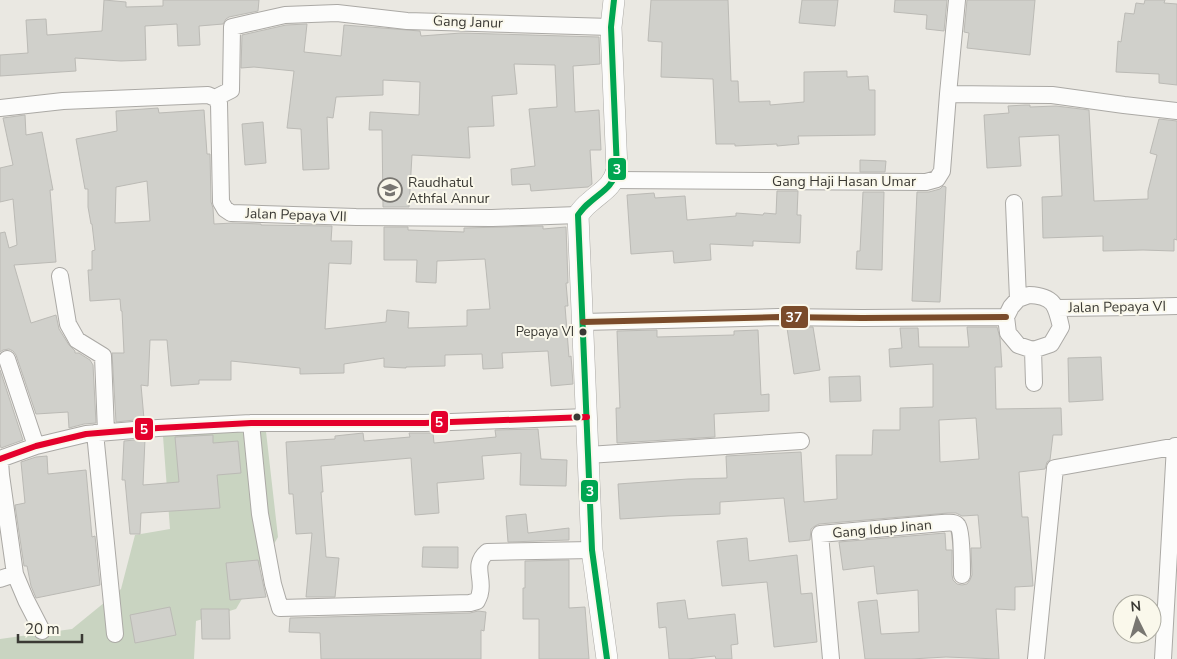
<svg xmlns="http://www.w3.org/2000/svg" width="1177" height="659" font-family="'Nunito Sans',sans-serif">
	<rect width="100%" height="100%" fill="#eae8e2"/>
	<!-- forest -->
	<path fill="#c9d4c1" d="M264,414L278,537L236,609L196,621L194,659H0V639L72,629L121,589L135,535L170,529L162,423Z"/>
	<!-- building -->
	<path fill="#d0d0cb" stroke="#bbbab5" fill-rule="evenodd" d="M104,0L126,2V7L163,6V0H259L258,11L229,17L226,19L223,24L199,26L200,45L178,46L177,24L145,26L146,60L121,61L75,58L76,71L0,76V55L28,53L26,20L46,19L47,35L102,31Z
		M651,0H728L731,81H738L739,102L770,101V105L804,102V72L847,71V77L868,76L869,90H875V135L798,136L799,144L777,146V144L735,146V144H716L713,79L661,77L662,42L648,41Z
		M802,0H838L835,26L799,23Z
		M895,0H947L944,31L926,29L927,15L894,12Z
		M967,0H1035L1030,55L967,48L969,33L964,32Z
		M1145,0H1165L1164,3L1177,4V85L1159,83V74L1116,72L1118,41L1121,42L1125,13L1134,14L1136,3L1144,4Z
		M307,24L304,52L341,56L344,25L420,31L421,36L461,33L599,37L600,64L573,66L575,112L599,110L601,150H590L592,184L588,187L531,191L530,184L512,185L511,169L535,166L529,109L557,107L555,65L514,64L517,94L492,96L494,126L468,127L470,158L412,155L409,207H383L382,130H369L370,112L419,115L420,82L383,80V95L336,97L333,118L327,117L329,169L303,170L301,129L287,128L294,71L254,67L241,68L242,35L286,25Z
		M1025,105H1030V107L1056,106L1089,110L1094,201L1148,199V191L1157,155L1150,153L1159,119L1177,121V240L1174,239V251L1143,250L1103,251V236L1043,238L1042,197L1062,196L1059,135L1019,137L1021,166L987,168L984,115L1009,113L1008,106Z
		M158,108L159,113L204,110L207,154H210L211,202L213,208L214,224L233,223L261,224V225L332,226L331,241H352L351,264L329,263L325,329L386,322L387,310L409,312L408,328L467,326V310L490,309L485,259L437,261L436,283L416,282L417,260H384V227H408V230L464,232V228L543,226V229L566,227L568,283H566L568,306H565L569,357L571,356L573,384L551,386L548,351L502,353L503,368L483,369L482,354L445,355V366L406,367V368L384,367V358L344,364V373L300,374V368L231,361V380H199V384L171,386L167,340H150L148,386L141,385L144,419L116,422L112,353H124L122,311H121L120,299L90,301L88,270H92V251L95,250L92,224H91L88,207V189H85L76,139L117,131L116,111ZM147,181L150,221L115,223L116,187Z
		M25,115L26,135L42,132L53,190H50L56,262L14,265L31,323L56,315L59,329L69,345L75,351V353H79L90,360L93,365L96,423L84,424L69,428L68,412L36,414L16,355L13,351L9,349L3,350L0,352V233L5,232L9,248L17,245L13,199L0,202V168L13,165L3,118Z
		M263,122L266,163L245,165L242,124Z
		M860,160L886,161L885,172H860Z
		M943,186L946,187L940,302L912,301L917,192H929L940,189Z
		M777,191H798L797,215H801L800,243L753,241V246L710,244L711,260L674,263L673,251L631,254L627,195L654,193L655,198L685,196L687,220L736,216V213L763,215L764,213L776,214Z
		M863,192H884L882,270L856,269L857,251H860Z
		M790,327H813L820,370L794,374L787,328Z
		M967,327H997L1000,338L1002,367H995L996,409L1061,408L1062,435H1053L1050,460L1047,462L1045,469L1019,472L1022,517H1028L1033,586L1015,587V610L996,609L999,659L946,657L911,659H865L858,602L877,600L881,634L919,632L918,590L877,594L874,566L843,570L839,542L945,533L946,550H952V575L953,580L957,584L962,585L967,584L970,580L972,575L971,548H981L978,515L962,516L956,513H948L819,524L815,526L811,529L810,540L789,542L784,498L720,502V514L668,516L620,519L618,484L688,479L727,478L726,456L801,452L804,502L837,499L836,455H872L873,430H900V408L933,407V364L890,367L889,349L902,348L900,328H918L919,347H969ZM976,418L979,459L940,462L939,420Z
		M657,330V337L734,335V331L758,330L761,395L769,394V411L714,414L715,437L617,443L616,408H620L617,331Z
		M1101,357L1103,400L1069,402L1068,358Z
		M0,370L23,440L1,448L0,444Z
		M860,376L861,401L830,402L829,377Z
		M538,429L541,459L567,460L566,486L520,485L521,453L482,456L484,479L437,483L439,513L415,515L411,458L321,466L323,492H321L326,557L339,558L335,597H306L312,533L296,534L293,494H289L286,442L335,439V436L363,433L364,441L410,437L409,433H433L434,443L496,437L495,430Z
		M213,435V443L238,441L241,473L217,475L220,508L141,513L140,534H130L125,480H122L124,441L145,439L143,485L179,482L175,437Z
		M47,456L48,474L86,470L92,537L95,536L100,585L36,598L31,586L27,566H24L15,505L25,503L21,462L36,457Z
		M526,514L528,533L569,528V540L508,542L506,516Z
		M747,538L749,561L797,555L801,594L812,593L817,642L774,647L767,582L722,586L717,541Z
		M423,547H458V568L422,567Z
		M258,560L266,597L230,600L226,563Z
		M569,560V608L585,607L589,659H539V619H523V588H525V561Z
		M685,600L688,619L735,614L738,644L731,645L732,659H716L715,656L687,659H669L666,627L659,628L657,603Z
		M170,607L176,635L135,643L130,615Z
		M201,609H229L230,639H202Z
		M478,611L486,612L484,631L481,630V659H321L320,633L289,632L290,618L470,613Z"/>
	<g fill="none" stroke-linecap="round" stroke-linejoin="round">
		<!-- minor casing -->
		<g stroke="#aba9a5" stroke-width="18">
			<path id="minor" d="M948,94L957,0
				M215,98L231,90L232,27L285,15L337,13L407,21L611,27
				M0,108L63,101L208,95L215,98L219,103L221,202L225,209L231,213L356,217L492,218L578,215
				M614,180L926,182L937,179L942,171L948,94L1052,95L1124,105L1177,111
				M1014,203L1018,299
				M60,276L68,324L77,340L103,356L106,432
				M1029,295C1054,296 1056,305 1061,327L1051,344L1033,350L1018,345L1008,333L1006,317L1011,307L1018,299Z
				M1057,308L1137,307L1177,306
				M583,322L779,317L862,318L1006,317
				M1033,350L1034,383
				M7,359L36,446
				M251,423L260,514L273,584L280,608L470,603L477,601C478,598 480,596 480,593C484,578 472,565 487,552L592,550
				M95,433L115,634
				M588,455L801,441
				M0,459L36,446L86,434L158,428L251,423H425L587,417
				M0,461L1,475L15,574L0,579
				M15,574L26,600L42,631
				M831,659L820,534L942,523C947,523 955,521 958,526C962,531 962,567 962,575
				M1036,659L1055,468L1177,446
				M1163,659L1175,446"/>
		</g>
		<!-- tertiary casing -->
		<g stroke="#aba9a5" stroke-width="22">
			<path id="tertiary" d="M607,659L592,550L578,215C581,211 585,206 589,203C602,191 612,188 617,170L611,27L614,0"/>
		</g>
		<!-- minor -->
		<use href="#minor" stroke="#fcfcfb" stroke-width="16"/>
		<!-- tertiary -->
		<use href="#tertiary" stroke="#fcfcfb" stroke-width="21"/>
		<!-- bus-1 casing -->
		<g stroke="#faf8eb" stroke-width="10">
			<path id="bus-1" d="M607,659L592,550L578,215C581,211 585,206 589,203C602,191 612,188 617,170L611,27L614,0"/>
		</g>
		<!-- bus-2 casing -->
		<g stroke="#faf8eb" stroke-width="10">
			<path id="bus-2" d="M583,322L779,317L862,318L1006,317"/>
		</g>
		<!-- bus-3 casing -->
		<g stroke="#faf8eb" stroke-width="10">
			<path id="bus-3" d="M0,459L36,446L86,434L158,428L251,423H425L587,417"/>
		</g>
		<!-- bus-1 -->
		<use href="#bus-1" stroke="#00a651" stroke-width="6"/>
		<!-- bus-2 -->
		<use href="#bus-2" stroke="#7a4b2a" stroke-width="6"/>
		<!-- bus-3 -->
		<use href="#bus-3" stroke="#e4002b" stroke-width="6"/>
	</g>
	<!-- icons -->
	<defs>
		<g id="school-ring" transform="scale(1.25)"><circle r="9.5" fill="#faf8eb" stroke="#787671" stroke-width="1.5"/><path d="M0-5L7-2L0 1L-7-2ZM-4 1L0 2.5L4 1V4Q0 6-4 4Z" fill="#787671"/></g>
	</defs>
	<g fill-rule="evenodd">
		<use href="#school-ring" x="390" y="190"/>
	</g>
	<!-- markers -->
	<g fill="#3a3934" stroke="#faf8eb" stroke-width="2">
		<circle cx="583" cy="332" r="4.5"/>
		<circle cx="577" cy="417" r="4.5"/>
	</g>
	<g text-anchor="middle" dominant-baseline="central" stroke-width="4" stroke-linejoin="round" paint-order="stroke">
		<!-- bus labels -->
		<g font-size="13" fill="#3a3934" stroke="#faf8eb" text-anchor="end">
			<text x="574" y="332">Pepaya VI</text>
		</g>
		<!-- street labels -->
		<g font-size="14" fill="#3a3934" stroke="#faf8eb">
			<text transform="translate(468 22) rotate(2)">Gang Janur</text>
			<text x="844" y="181">Gang Haji Hasan Umar</text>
			<text transform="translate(296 215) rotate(2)">Jalan Pepaya VII</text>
			<text transform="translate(1117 307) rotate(-1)">Jalan Pepaya VI</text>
			<text transform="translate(882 529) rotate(-5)">Gang Idup Jinan</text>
		</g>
		<!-- poi labels -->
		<g font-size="14" fill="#3a3934" stroke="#faf8eb" text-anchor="start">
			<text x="408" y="182">Raudhatul<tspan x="408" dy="16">Athfal Annur</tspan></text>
		</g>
	</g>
	<g stroke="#faf8eb" stroke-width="2">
		<rect x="607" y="157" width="20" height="24" rx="5" fill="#00a651"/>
		<rect x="780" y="305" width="29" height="24" rx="5" fill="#7a4b2a"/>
		<rect x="430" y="410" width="19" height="24" rx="5" fill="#e4002b"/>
		<rect x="134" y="417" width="20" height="24" rx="5" fill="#e4002b"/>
		<rect x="580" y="479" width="19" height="24" rx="5" fill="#00a651"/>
	</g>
	<g font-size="14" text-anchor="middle" font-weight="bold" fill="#fff">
		<text x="617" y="174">3</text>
		<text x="794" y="322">37</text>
		<text x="439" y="427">5</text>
		<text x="144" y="434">5</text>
		<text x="590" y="496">3</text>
	</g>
	<!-- north arrow -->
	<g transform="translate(1137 619) rotate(355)"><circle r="24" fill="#faf8eb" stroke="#adaca2"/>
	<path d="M0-4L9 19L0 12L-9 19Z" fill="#787671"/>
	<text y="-8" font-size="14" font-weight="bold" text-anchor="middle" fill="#3a3934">N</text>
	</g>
	<!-- scale -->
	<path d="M18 634v8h64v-8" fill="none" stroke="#3a3934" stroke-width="2.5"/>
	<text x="25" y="634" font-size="15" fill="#3a3934" stroke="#faf8eb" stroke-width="4" paint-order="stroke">20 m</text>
</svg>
